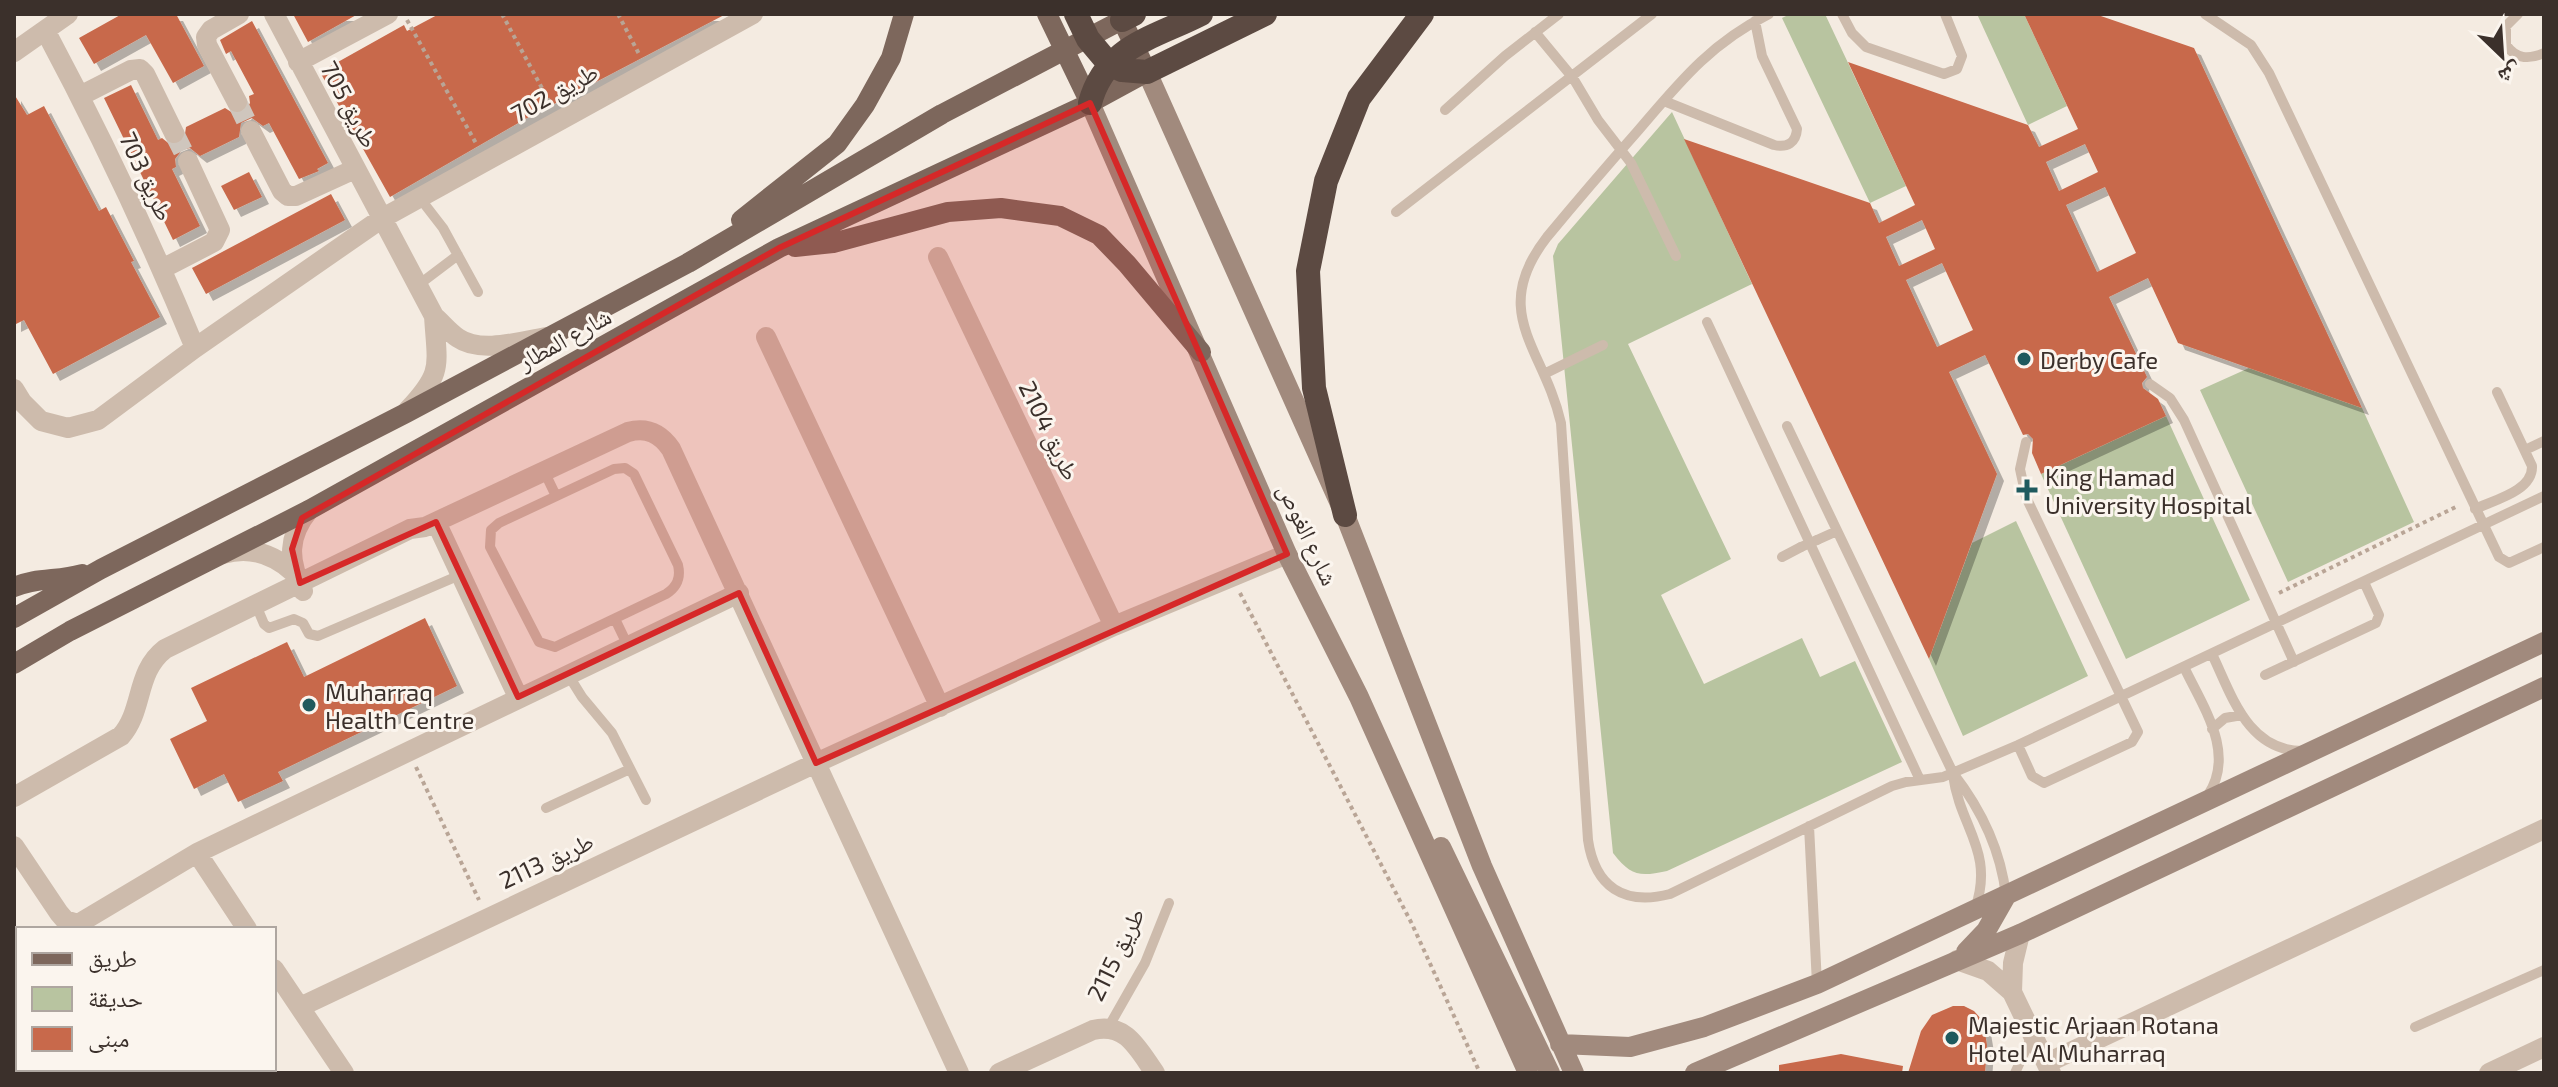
<svg xmlns="http://www.w3.org/2000/svg" width="2558" height="1087" font-family="'Exo 2','Noto Naskh Arabic',sans-serif">
	<defs>
		<filter id="shadow"><feDropShadow dx="7" dy="7" stdDeviation="0" flood-color="#0004"/></filter>
	</defs>
	<rect width="100%" height="100%" fill="#f4ebe1"/>
	<!-- green -->
	<path fill="#b8c4a0" d="M1790,14H1825L1906,186L1870,203L1782,18Z
		M1977,14H2024L2067,106L2028,125Z
		M1672,112L1752,284L1628,344L1731,559L1661,595L1704,684L1802,638L1820,677L1855,661L1902,762L1667,871C1639,877 1631,876 1613,853L1553,256L1558,244Z
		M2249,368L2362,408L2414,522L2288,582L2200,390Z
		M2166,416L2250,600L2126,659L2041,474Z
		M2016,521L2088,676L1963,736L1929,659L1972,543Z"/>
	<!-- building -->
	<path fill="#c8694b" fill-rule="evenodd" filter="url(#shadow)" d="M122,14H176L204,66L173,83L146,35L94,64L79,38Z
		M293,14H358L308,42Z
		M439,14H726L527,118L390,197L320,72L404,25L407,31Z
		M2024,14H2095L2194,48L2362,408L2178,343L2148,278L2109,297L2147,377L2142,383L2143,388L2158,399L2166,416L2041,474L2032,453L2033,439L2028,434L2023,435L1985,355L1949,372L1997,474L1929,659L1684,139L1870,203L1879,223L1915,205L1848,62L2028,125L2039,147L2078,129ZM2085,144L2098,172L2059,191L2046,162ZM2105,187L2136,253L2097,272L2066,205ZM1922,220L1935,249L1899,266L1886,237ZM1942,263L1973,330L1937,347L1906,280Z
		M252,21L328,163L317,169L319,171L299,179L269,123L263,126L252,118L241,123L239,137L200,156L190,148L182,150L175,159L176,167L172,169L200,226L173,240L104,98L131,85L158,140L162,138L172,146L184,141L186,127L225,108L236,115L244,113L250,103L249,96L254,94L231,51L226,54L220,40Z
		M14,94L27,115L44,106L99,211L106,207L134,261L131,262L160,317L53,374L24,320L14,325Z
		M249,172L262,197L234,210L221,186Z
		M331,194L345,220L206,294L192,268Z
		M425,618L457,686L278,772L283,781L238,802L224,774L194,789L170,739L207,721L191,688L287,642L304,677Z
		M1953,1006H1964L1974,1011L1983,1021L1987,1045L1985,1073H1908L1921,1031L1932,1015Z
		M1841,1054L1903,1066L1902,1073H1779V1065Z"/>
	<g fill="none" stroke-linecap="round" stroke-linejoin="round">
		<!-- street-tunnel -->
		<path stroke="#cfc6bd" stroke-width="20" stroke-dasharray="20 10" stroke-linecap="butt" d="M237,102L251,131
			M174,133L188,161"/>
		<!-- path -->
		<path stroke="#b9a596" stroke-width="4" stroke-dasharray="4 4" stroke-linecap="butt" d="M502,14L550,103
			M618,14L639,54
			M407,20L477,145
			M1240,593L1412,924L1480,1073
			M2279,593L2458,506
			M416,767L479,900"/>
		<!-- lane -->
		<path stroke="#cdbbac" stroke-width="10" d="M1769,14C1709,44 1678,84 1636,133C1606,167 1576,202 1547,237C1488,313 1544,348 1561,423L1588,840C1595,887 1624,906 1670,894L1892,786L1906,782L1943,777L2018,745L2544,496
			M1842,14L1852,33L1866,47L1944,74L1957,69L1962,56L1945,14
			M2205,14L2251,45L2269,73L2499,557L2509,563L2544,547
			M2518,14L2506,26V45C2516,59 2528,60 2544,53
			M1535,32L1573,78L1598,120L1631,163L1676,256
			M1664,101L1774,145C1787,148 1796,143 1797,129L1762,56L1755,21
			M1445,110L1505,56L1559,14
			M419,197L443,228L478,292
			M1396,212L1652,14
			M417,286L458,255
			M1707,322L1920,780
			M1544,374L1603,345
			M2150,384L2170,398L2184,420L2294,662
			M1787,426L1953,773C1981,809 2001,851 2006,896
			M2525,450L2544,441
			M625,468L634,474L678,565C681,578 677,587 666,594L555,647L539,642L490,547L491,530L499,523L614,469Z
			M544,471L556,496
			M2475,509C2494,500 2533,491 2532,466L2497,392
			M1817,540L1837,531
			M1782,557L1801,547
			M256,605L264,624L269,628L294,619L303,623L309,634L318,636L460,575
			M615,619L627,644
			M2212,654C2232,696 2248,752 2304,751
			M2184,667C2203,707 2236,753 2208,795
			M567,673L582,697L612,733L646,800
			M2265,675L2376,623L2379,615L2364,582
			M2212,729L2225,718L2242,715
			M2018,745L2032,776L2044,783L2132,742L2138,732L2026,497L2020,469L2026,442
			M1953,775C1960,828 1995,851 1975,909
			M546,808L630,769
			M1809,826L1817,984
			M2415,1027L2544,970
			M1108,1028L1145,963L1169,903
			M2015,1073L2032,1036"/>
		<!-- street -->
		<path stroke="#cdbbac" stroke-width="20" d="M274,14L434,316C442,323 449,332 458,338C481,354 521,341 546,337
			M45,30C100,133 150,239 195,348
			M14,52L68,14
			M298,62L388,14
			M80,96L131,70L140,69L145,74L174,133
			M237,102L207,45L206,37L211,30L239,14
			M251,131L282,191L288,196H296L355,169
			M938,257L1114,626
			M162,269L214,242L220,230L188,161
			M766,337L940,707
			M14,389L22,402L41,421L68,428L98,420L195,348L381,219L753,14
			M408,410C444,372 437,366 434,316
			M436,522L518,697
			M223,554C250,546 273,554 293,572
			M303,591C288,560 287,537 309,510
			M14,797L121,736C144,710 135,672 165,649L410,529L425,527L628,432C647,427 660,433 671,449L959,1073
			M14,846L59,913L65,920L78,924L197,853L739,593
			M197,853L247,929
			M1957,960L1988,971L2012,992L2051,1073
			M274,969L344,1073
			M2012,992L2013,963L2020,934
			M300,1007L816,763L1114,626L1287,554
			M2047,1063L2544,829
			M999,1073L1093,1030C1126,1022 1138,1049 1155,1073
			M2489,1073L2544,1047"/>
		<!-- secondary -->
		<path stroke="#a18a7d" stroke-width="20" d="M1147,72L1345,515L1482,866L1574,1073
			M1090,103L1287,554L1359,697L1528,1073
			M1441,847L1550,1073
			M1966,952L1986,931L2006,896
			M1560,1044L1630,1047L1704,1027L1817,984L2544,642
			M1695,1073L2020,934L2544,687"/>
		<!-- primary -->
		<path stroke="#7d675c" stroke-width="20" d="M1047,14L1090,103
			M741,220L837,144L865,105L891,58L904,14
			M795,247L833,243L948,212L1001,208L1060,216L1099,235L1127,264L1201,352
			M14,587C37,577 58,581 82,574
			M14,618L101,569L406,413L688,263L942,114L1122,20
			M14,664L70,631L309,510L779,248L1090,103L1147,72L1119,14"/>
		<!-- highway -->
		<path stroke="#5c4a42" stroke-width="24" d="M1076,14L1088,39L1109,64L1122,70L1147,72L1265,14
			M1122,20L1134,14
			M1090,103C1105,46 1154,38 1201,14
			M1345,515L1314,388L1308,271L1326,181L1359,98L1422,14"/>
		<!-- lane-bridge -->
		<path stroke="#cdbbac" stroke-width="10" d="M1801,547L1817,540"/>
	</g>
	<!-- marked area -->
	<path fill="#d62828" fill-opacity="0.2" stroke="#d62828" stroke-width="6" stroke-linejoin="round" d="M1090,103L1287,554L816,763L739,593L518,697L436,522L300,583L292,549L302,518L779,248Z"/>
	<!-- markers -->
	<g fill="#1f5a5e" stroke="#fbf5ee" stroke-width="3">
		<circle cx="2024" cy="359" r="8"/>
		<path d="M2023 478h8v8h8v8h-8v8h-8v-8h-8v-8h8z"/>
		<circle cx="309" cy="705" r="8"/>
		<circle cx="1952" cy="1038" r="8"/>
	</g>
	<g text-anchor="middle" dominant-baseline="central" stroke-width="6" stroke-linejoin="round" paint-order="stroke">
		<!-- street labels -->
		<g font-size="24" fill="#3b302b" stroke="#fbf5ee">
			<text transform="translate(554 92) rotate(-29)">طريق 702</text>
			<text transform="translate(350 104) rotate(62)">طريق 705</text>
			<text transform="translate(147 176) rotate(65)">طريق 703</text>
			<text transform="translate(564 338) rotate(-29)">شارع المطار</text>
			<text transform="translate(1050 430) rotate(64)">طريق 2104</text>
			<text transform="translate(1309 534) rotate(65)">شارع الغوص</text>
			<text transform="translate(546 860) rotate(-25)">طريق 2113</text>
			<text transform="translate(1115 954) rotate(-64)">طريق 2115</text>
		</g>
		<!-- poi labels -->
		<g font-size="24" fill="#3b302b" stroke="#fbf5ee" text-anchor="start">
			<text x="2040" y="359">Derby Cafe</text>
			<text x="2045" y="476">King Hamad<tspan x="2045" dy="28">University Hospital</tspan></text>
			<text x="325" y="691">Muharraq<tspan x="325" dy="28">Health Centre</tspan></text>
			<text x="1968" y="1024">Majestic Arjaan Rotana<tspan x="1968" dy="28">Hotel Al Muharraq</tspan></text>
		</g>
	</g>
	<!-- border -->
	<rect width="2558" height="1087" fill="none" stroke="#3b302b" stroke-width="32"/>
	<!-- legend -->
	<rect x="16" y="927" width="260" height="144" fill="#fbf5ee" stroke="#aea6a0" stroke-width="2"/>
	<rect x="32" y="953" width="40" height="12" fill="#7d675c" stroke="#aea6a0" stroke-width="2"/>
	<text x="88" y="967" font-size="24" fill="#3b302b">طريق</text>
	<rect x="32" y="987" width="40" height="24" fill="#b8c4a0" stroke="#aea6a0" stroke-width="2"/>
	<text x="88" y="1007" font-size="24" fill="#3b302b">حديقة</text>
	<rect x="32" y="1027" width="40" height="24" fill="#c8694b" stroke="#aea6a0" stroke-width="2"/>
	<text x="88" y="1047" font-size="24" fill="#3b302b">مبنى</text>
	<!-- north arrow -->
	<g transform="translate(2502 56) rotate(155)" stroke="#fbf5ee" stroke-width="6" paint-order="stroke">
	<path d="M0-6L14 30L0 20L-14 30Z" fill="#3b302b"/>
	<text y="-12" font-size="22" font-weight="bold" text-anchor="middle" fill="#3b302b">ش</text>
	</g>
</svg>
